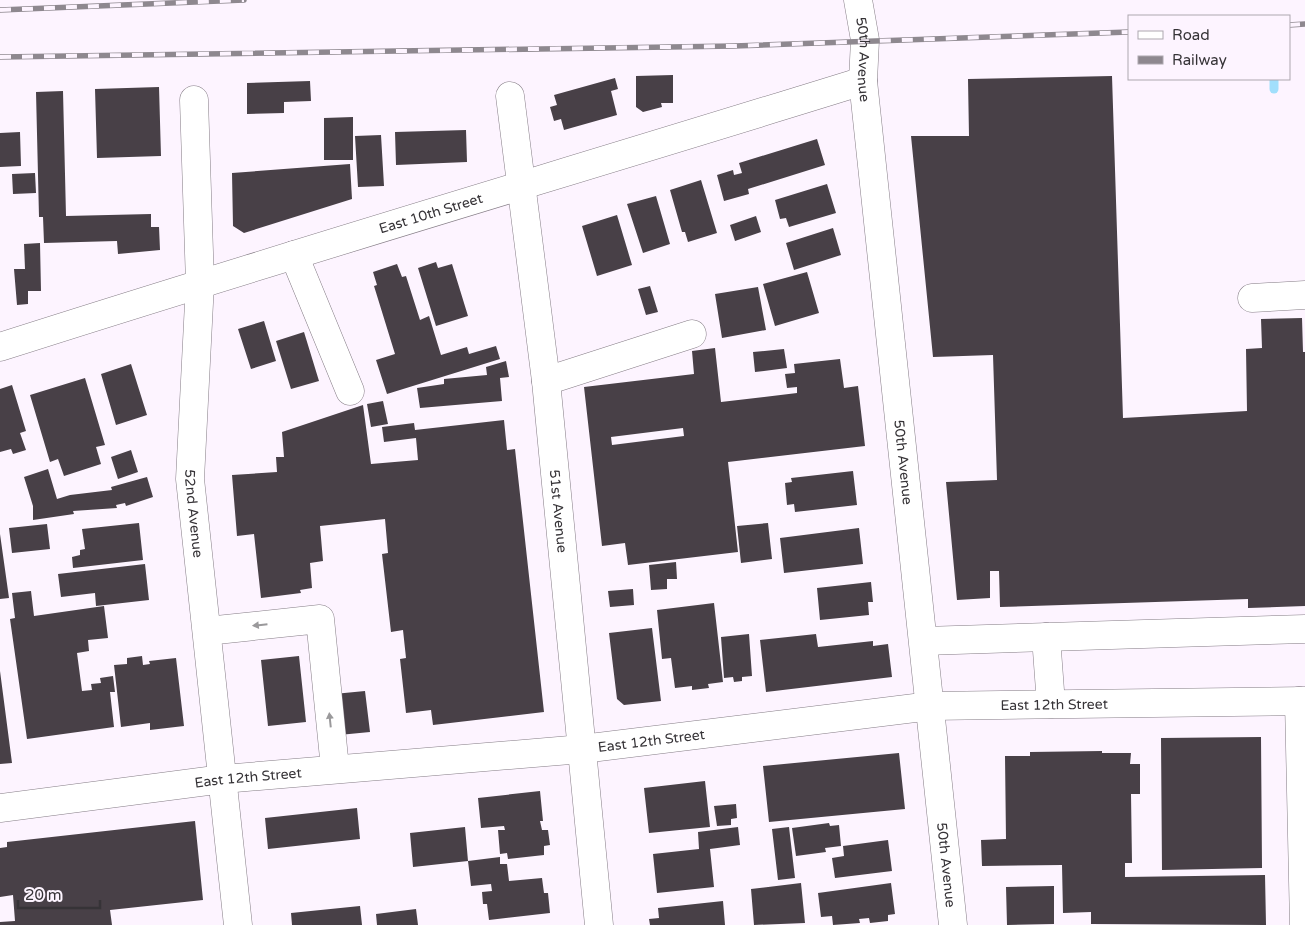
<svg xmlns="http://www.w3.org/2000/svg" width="1305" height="925" font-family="'Varela Round',sans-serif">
	<rect width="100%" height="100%" fill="#fdf4ff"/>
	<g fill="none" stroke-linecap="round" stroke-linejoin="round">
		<!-- stream -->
		<path stroke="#a1dffc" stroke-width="9" d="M1274,79V89"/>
	</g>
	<!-- building -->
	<path fill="#484047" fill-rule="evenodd" d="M673,75V103H661L662,107L643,112L636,107V76Z
		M1112,76L1123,418L1247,411L1246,349L1262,348L1261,319L1302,318L1303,352H1305V606L1248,608V599L1000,607L999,571H990V598L957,600L946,482L997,480L993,355L933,357L911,136H969L968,79Z
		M615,78L618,89L611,91L617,115L564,130L561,119L554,121L550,107L557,105L554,95Z
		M310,81L311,101L284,102V113L247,114V83Z
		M159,87L161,156L97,158L95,89Z
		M63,91L66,216L151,214V227H159L160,250L118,254L117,241L44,243L43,217H39L36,92Z
		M353,117V160H324V118Z
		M466,130L467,162L396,165L395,132Z
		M20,132L21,166L0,167V133Z
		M381,135L384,186L358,187L355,136Z
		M817,139L825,165L748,189L749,194L724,201L717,175L733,170L734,175L742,173L739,163Z
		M350,164L352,199L244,233L233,226L232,173Z
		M35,173L36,193L13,194L12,174Z
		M701,180L717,233L688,242L685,232H682L670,190Z
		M827,184L836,213L789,227L786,218L780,219L775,200Z
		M656,196L670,244L643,253L627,204Z
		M617,215L632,265L597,276L582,226Z
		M756,216L761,232L735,241L730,225Z
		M833,228L841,255L794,270L786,243Z
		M40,243L41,291H28V304L17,305L14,269H25L24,244Z
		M436,262L438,268L452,264L468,316L436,326L418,268Z
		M397,264L402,277L406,276L420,320L429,316L441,355L467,347L469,354L496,346L500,359L387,394L376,360L395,354L374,286L377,285L373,272Z
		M807,272L819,313L775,326L763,284Z
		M650,286L658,312L646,315L638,289Z
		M758,287L766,330L722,338L715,294Z
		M264,321L276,361L251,369L238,329Z
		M304,332L319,381L291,389L276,341Z
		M715,348L721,402L797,393V387L787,388L785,374L795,373L794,364L840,359L844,388L858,386L865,446L728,462L738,552L628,565L625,543L602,546L584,387L694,374L692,351ZM683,428L684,436L612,445L611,437Z
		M784,349L787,368L755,372L753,352Z
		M506,361L509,377L500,378L502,401L420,408L417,388L444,384V379L487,375L486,367Z
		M131,364L147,415L116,425L101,374Z
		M85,378L105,445L96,447L101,464L64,476L58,459L50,462L30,395Z
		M12,385L26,431L20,433L26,450L13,454L11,449L0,452V389Z
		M383,401L388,424L371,427L367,404Z
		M363,405L371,464L418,460L416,438L384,442L382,427L414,423L415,430L504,420L507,450L515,449L544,712L433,725L431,710L406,713L400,659L406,658L403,630L391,632L382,554L388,553L385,519L320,526L323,561L310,563L312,588L300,590L301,593L261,598L254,534L237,536L232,475L277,472L276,457H284L282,432Z
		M131,450L138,472L118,479L111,457Z
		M48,469L57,499L70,495L112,490L111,487L147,477L153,497L126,506L125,503L116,505L117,508L73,511L74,514L33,520V506L24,477Z
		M853,471L857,505L795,512L794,504L787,505L785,483L792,482L791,478Z
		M139,523L143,560L73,568L72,557L80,555V550L85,549L82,529Z
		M768,523L772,559L741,563L737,526Z
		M47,524L50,549L12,553L9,528Z
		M859,528L863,564L784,573L780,538Z
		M0,534L9,598L0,599Z
		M676,562L677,579H667V589L651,590L649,565Z
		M145,564L149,600L96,606L95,593L61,597L58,574Z
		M871,582L873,602H868L869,615L820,620L817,588Z
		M633,589L634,605L610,607L608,591Z
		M31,591L34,616L104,606L108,638L88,640L89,651L77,653L82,691L92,690L91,684L101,683L100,678L113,676L115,692H110L114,727L27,739L10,619L15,618L12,593Z
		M714,603L723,682L708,684L709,688L692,690V686L675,688L671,658L662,659L657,610Z
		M652,628L661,701L624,705L617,699L609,633Z
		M749,634L752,676L742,677V681L734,682L733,677L724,678L721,637Z
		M816,634L818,647L873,641V646L888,644L892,677L766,692L760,640Z
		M142,656L143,665L150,664L149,661L176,658L184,726L150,730V723L121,727L114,665L127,664V658Z
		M299,656L306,722L268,726L261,660Z
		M0,671L12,763L0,764Z
		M365,691L370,732L339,735L334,694Z
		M1261,737L1262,868L1162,870L1161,738Z
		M1102,751V753H1131L1130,764H1140V794H1131L1132,863H1125V877L1265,875L1266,925L1091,924V912L1063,913L1062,865L982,866L981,840L1006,839L1005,756H1030V752Z
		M899,753L905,809L769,822L763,766Z
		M705,781L710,827L649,833L644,788Z
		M540,791L543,821H540L542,830H548L550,845L544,846V855L508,859L507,853L500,854L498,830H505L504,826L481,828L478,798Z
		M736,804L737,818L731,819V825L717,826L714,806Z
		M357,808L360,839L268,849L265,818Z
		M195,821L203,900L110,910L112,925H0V922L15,921L13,895L0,897V848L7,847V842Z
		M829,823L830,826L839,825L841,846L825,848L826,852L796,856L792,828Z
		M465,827L468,861L413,867L410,833Z
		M738,827L740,845L710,849L714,887L657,893L653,854L699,849L698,832Z
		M789,827L795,878L778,880L772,829Z
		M888,840L892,871L835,878L832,858L844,856L843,846Z
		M500,857V864H507L509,881L542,878L544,893H548L550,913L489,920L487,904H483L482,892L492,891L491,884L471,886L468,861Z
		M801,883L805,923L754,925L751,889Z
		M891,883L895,914L888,915V921L870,923L869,918L859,919L860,923L833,925L832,916L821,917L818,893Z
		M1054,886V924L1007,925L1006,887Z
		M723,901L725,925H650L649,919L659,918L658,908Z
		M360,906L362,925H292L291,913Z
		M416,909L418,925H377L376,914Z"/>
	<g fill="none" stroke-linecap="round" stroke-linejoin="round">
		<!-- minor casing -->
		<g stroke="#857d86" stroke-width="29">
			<g id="minor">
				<path id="s1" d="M858,0L865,40L863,81L953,925"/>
				<path id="s2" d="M510,96L546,381L599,925"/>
				<path id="s3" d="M194,100L200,283L190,479L238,925"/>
				<path d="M294,255L350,391"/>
				<path d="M1252,298L1305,295"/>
				<path id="s4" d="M0,347C287,255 576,170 863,81"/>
				<path d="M546,381L692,334"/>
				<path d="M207,631L320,619L335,768"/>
				<path d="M1046,637L1051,704"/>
				<path d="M924,641L1305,629"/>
				<path d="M1299,701L1304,925"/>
				<path id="s5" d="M0,808L223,779L582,749L931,706L1305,701"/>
			</g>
		</g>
		<!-- minor -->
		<use href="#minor" stroke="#fff" stroke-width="28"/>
		<!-- rail casing -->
		<g stroke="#8e888f" stroke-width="5.5">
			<path id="rail" d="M0,10L244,0
				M1289,25L1305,24
				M0,57L734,46L1129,32"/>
		</g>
		<!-- rail -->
		<use href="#rail" stroke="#fdf4ff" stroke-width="4" stroke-dasharray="11" stroke-linecap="butt"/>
	</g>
	<!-- one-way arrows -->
	<defs><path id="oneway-solid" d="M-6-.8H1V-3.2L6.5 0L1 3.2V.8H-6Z" transform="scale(1.25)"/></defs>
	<g fill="#9a999b">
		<use href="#oneway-solid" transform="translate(260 625) rotate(174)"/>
		<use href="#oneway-solid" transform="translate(330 720) rotate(-96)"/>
	</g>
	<g text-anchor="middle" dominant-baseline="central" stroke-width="5" stroke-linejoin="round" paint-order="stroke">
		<!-- street labels -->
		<g font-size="14" fill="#363337" stroke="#fdf4ff">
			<text stroke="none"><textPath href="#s1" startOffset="60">50th Avenue</textPath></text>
			<text stroke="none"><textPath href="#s4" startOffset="451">East 10th Street</textPath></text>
			<text stroke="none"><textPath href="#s1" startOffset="465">50th Avenue</textPath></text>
			<text stroke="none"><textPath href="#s2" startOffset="418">51st Avenue</textPath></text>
			<text stroke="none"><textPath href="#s3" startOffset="414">52nd Avenue</textPath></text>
			<text stroke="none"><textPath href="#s5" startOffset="1060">East 12th Street</textPath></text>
			<text stroke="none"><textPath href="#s5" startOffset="655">East 12th Street</textPath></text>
			<text stroke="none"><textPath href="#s5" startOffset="250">East 12th Street</textPath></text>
			<text stroke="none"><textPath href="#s1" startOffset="870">50th Avenue</textPath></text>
		</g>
	</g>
	<!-- legend -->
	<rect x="1128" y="15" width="162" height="65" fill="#fdf4ff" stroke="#ada7af"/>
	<rect x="1138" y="31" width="25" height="8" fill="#ffffff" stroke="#ada7af"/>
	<text x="1172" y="40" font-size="15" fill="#363337">Road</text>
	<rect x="1138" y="56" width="25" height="8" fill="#8e888f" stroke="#ada7af"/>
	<text x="1172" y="65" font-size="15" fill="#363337">Railway</text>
	<!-- scale -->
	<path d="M18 900v8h82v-8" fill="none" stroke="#363337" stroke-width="2.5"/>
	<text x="25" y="900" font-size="15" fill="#363337" stroke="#fdf4ff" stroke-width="4" paint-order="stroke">20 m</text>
</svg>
